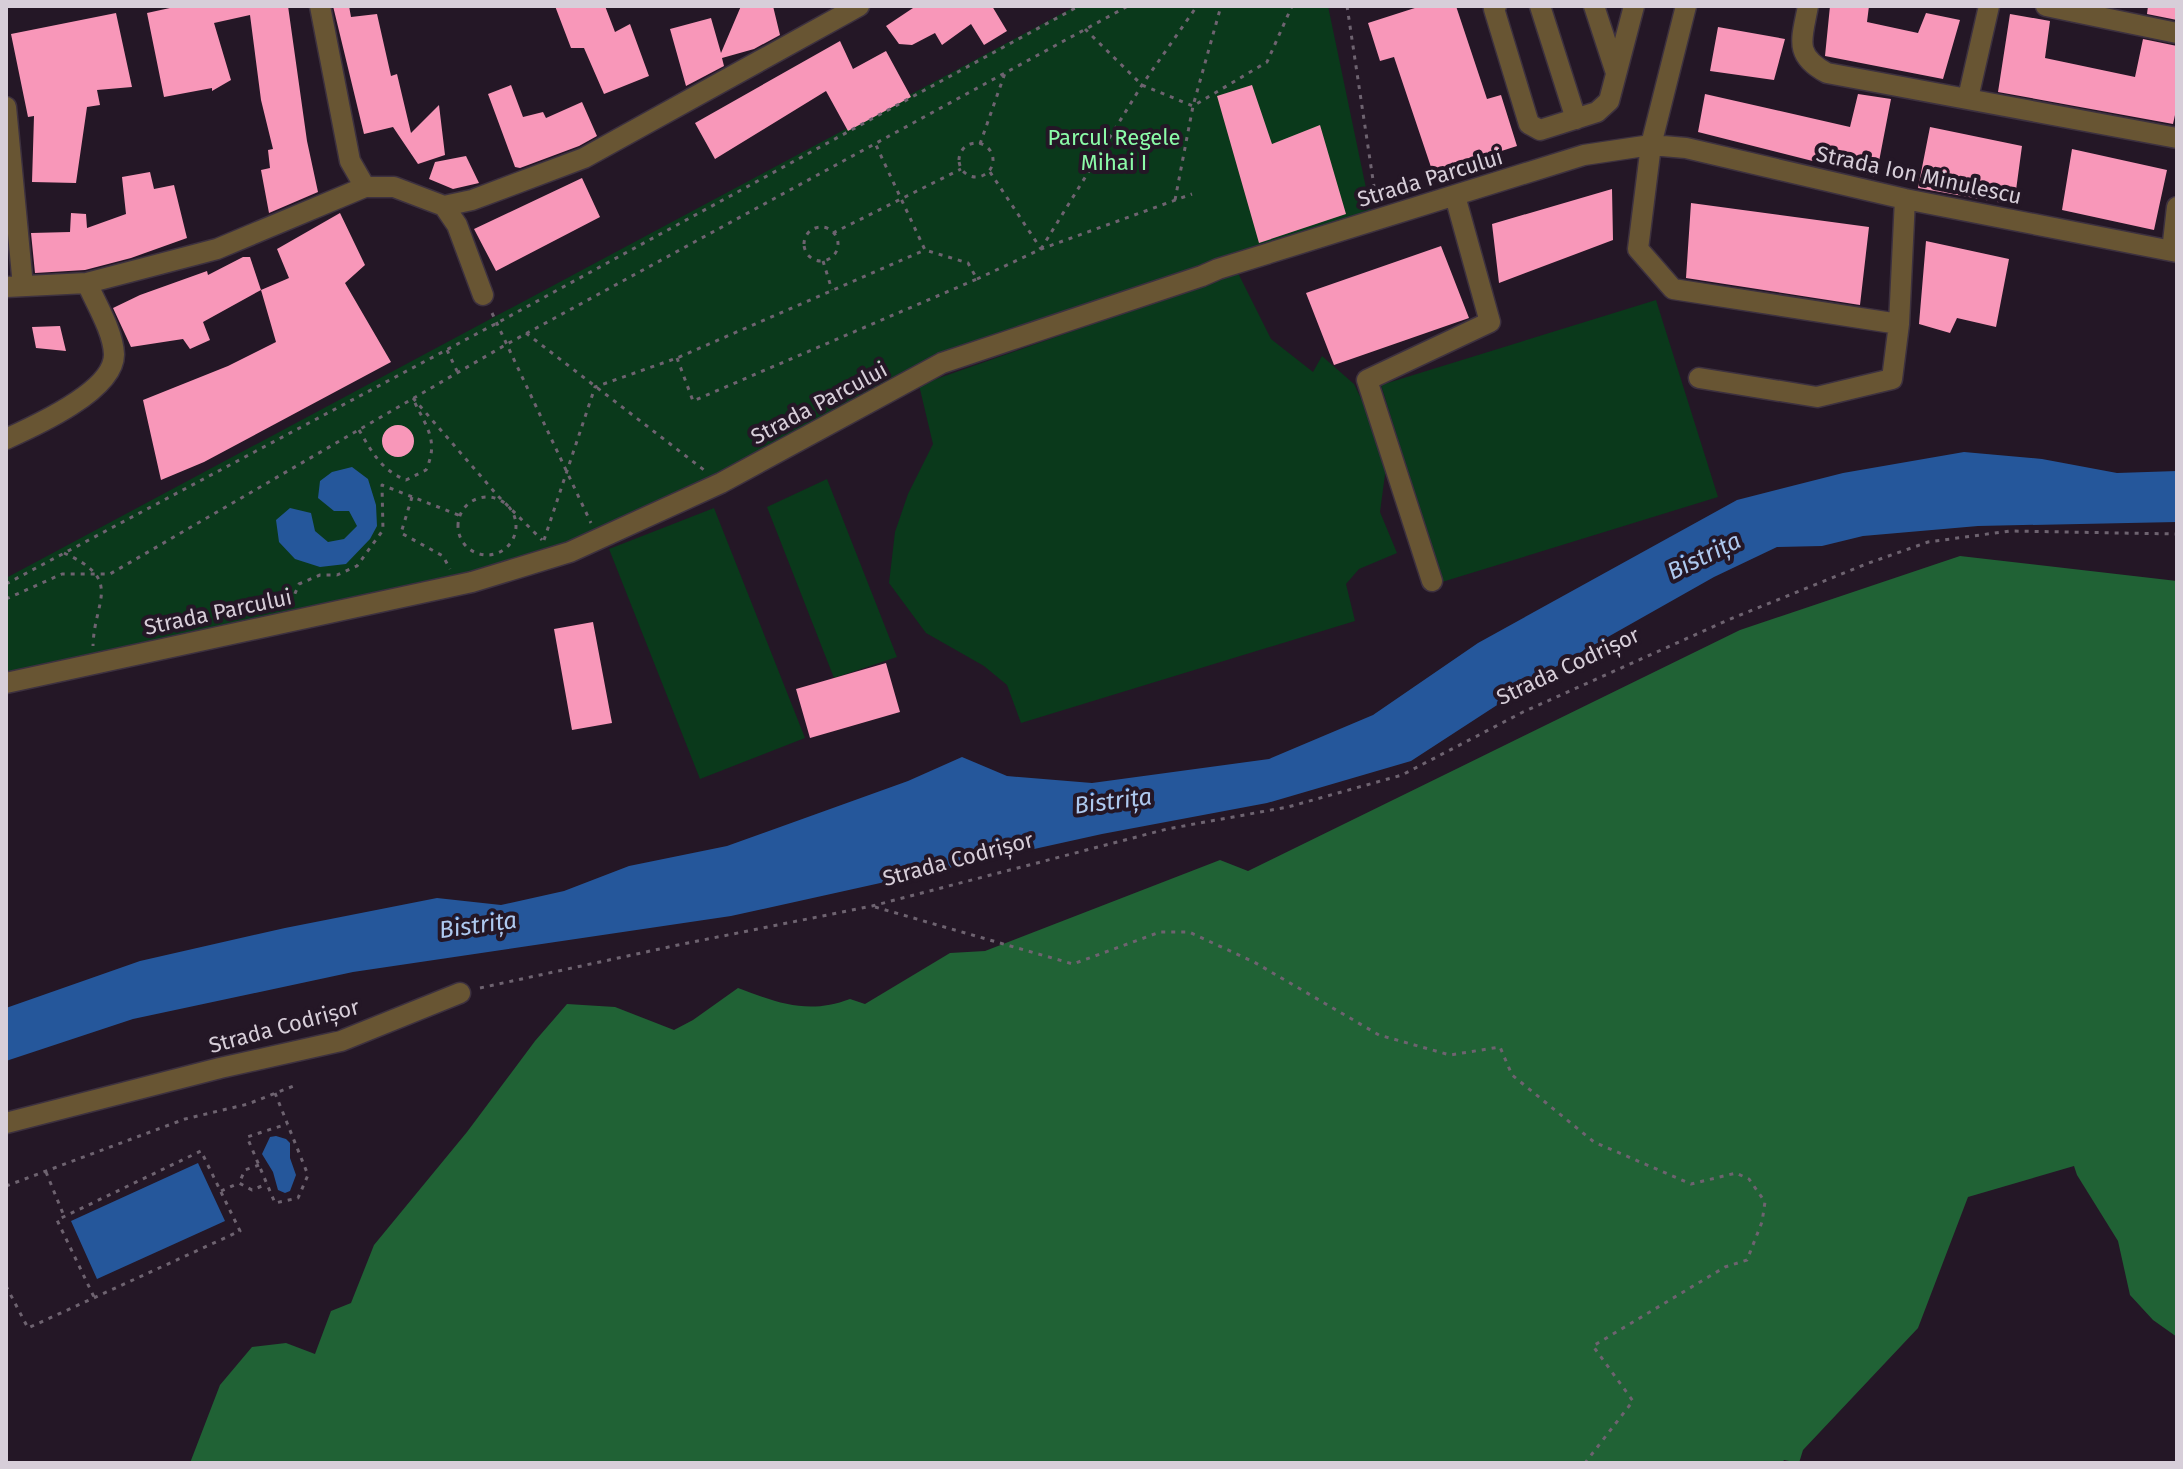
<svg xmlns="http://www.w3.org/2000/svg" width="2183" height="1469" font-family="'Fira Sans',sans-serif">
	<rect width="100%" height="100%" fill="#241726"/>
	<!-- green -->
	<path fill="#0a391b" d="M1076,6H1328L1371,212L942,363L570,552L6,674V578Z
		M1238,273L1271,339L1313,372L1322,356L1354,384L1373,423L1386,467L1380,512L1397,553L1359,569L1346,584L1355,621L1021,723L1007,685L984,666L926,633L889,583L895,532L908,494L933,444L919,385Z
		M1656,300L1718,497L1442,582L1381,385Z
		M827,479L897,657L834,678L767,507Z
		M714,508L805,738L700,779L609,549Z"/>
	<!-- forest -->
	<path fill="#206235" d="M1960,556L2177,581V1337L2153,1320L2130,1295L2118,1241L2077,1175L2074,1166L1968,1197L1918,1328L1803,1450L1799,1463L1784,1460L1782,1463H190L220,1385L252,1347L286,1343L315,1354L331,1311L351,1303L374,1245L467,1132L535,1041L567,1004L615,1007L674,1030L693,1020L738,988C778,1003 808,1015 850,999L865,1004L950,953L985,951L1220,860L1248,871L1740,630Z"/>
	<!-- water -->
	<path fill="#25579b" d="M1964,452L2042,459L2117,473L2177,471V522L1978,526L1863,536L1822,546L1777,547L1714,577L1560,664L1411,761L1267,803L1102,834L731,916L353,972L133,1019L6,1061V1008L140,961L285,928L437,898L501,905L564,891L629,866L727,846L908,781L962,757L1007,776L1092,783L1269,759L1373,715L1478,643L1737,500L1843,473Z
		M352,467L368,479L376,505L377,526L370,539L346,564L320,567L295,559L279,542L276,520L290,508L311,513L315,531L328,542L344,539L357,526L349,511H334L318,498L320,481L332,472Z
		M276,1136L286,1139L290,1143V1158L296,1175L290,1191L285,1193L278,1190L273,1172L262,1154L270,1137Z
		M198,1163L225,1221L97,1279L71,1221Z"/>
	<!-- building -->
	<path fill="#f897b9" d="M179,6H288L307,141L318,192L269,213L261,170L270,168L268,150L273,149L261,100L250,15L214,23L231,80L212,91V88L164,97L147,13Z
		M333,6H349L351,17L377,14L391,76L397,74L411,133L439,105L445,155L418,164L393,127L364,134Z
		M555,6H605L615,32L630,24L649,76L604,94L584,48H571Z
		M741,6H773L780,35L754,49L722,58L724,66L686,86L670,29L711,18L721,53Z
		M916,6H992L1007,31L984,45L971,24L942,45L935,33L912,45L899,44L886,26Z
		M1421,6H1456L1487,99L1501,95L1517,146L1433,173L1394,57L1380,61L1368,23Z
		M1830,6H1869L1867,22L1918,33L1926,13L1960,20L1943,79L1825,56Z
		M2148,6H2177V20L2147,14Z
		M116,13L132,87L97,90L100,105L87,107L76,183L32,182L34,116L28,117L11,34Z
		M2010,14L2050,21L2045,58L2135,77L2143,39L2177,46V106L2173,124L1998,92Z
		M1718,27L1785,39L1774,80L1710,71Z
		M840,41L853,69L886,51L911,97L848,131L826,91L715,159L695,123Z
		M511,85L523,117L543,112L546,118L582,102L597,136L579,146L520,168L515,167L488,94Z
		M1252,85L1272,144L1320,125L1346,214L1259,243L1217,96Z
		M1705,94L1850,127L1858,94L1891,99L1876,177L1698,132Z
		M1930,127L2022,146L2014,205L1918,188Z
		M2072,149L2167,170L2154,230L2062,210Z
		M466,156L479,183L453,189L429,179L435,162Z
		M150,172L154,189L174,185L187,238L131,258L85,270L35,273L31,233L70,232L71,213L86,214L87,228L126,214L122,177Z
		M582,178L600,217L496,271L474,229Z
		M1612,189L1613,240L1499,283L1492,224Z
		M1691,203L1869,227L1860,305L1686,278Z
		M340,213L365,265L345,283L391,362L204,462L161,480L143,400L228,366L276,342L261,290L289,278L277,249Z
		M1926,241L2009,259L1996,327L1957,318L1950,333L1919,324Z
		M1441,246L1469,318L1334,365L1306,293Z
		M243,257H250L261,290L203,322L210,340L190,349L183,339L131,347L113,308L140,295L207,271L208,275Z
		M60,326L66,351L36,348L32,327Z
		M382 441a16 16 0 1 1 32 0a16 16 0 1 1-32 0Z
		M593,622L612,723L572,730L554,629Z
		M886,663L900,712L810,738L796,689Z"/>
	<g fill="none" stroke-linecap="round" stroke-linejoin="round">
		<!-- minor casing -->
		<g stroke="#3d313f" stroke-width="23">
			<path id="minor" d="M320,6L350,161L365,187
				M1496,6L1494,9L1529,124L1540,130L1597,112L1609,101L1634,6
				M1540,6L1576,119
				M1594,6L1616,73
				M1686,6L1651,145L1638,249L1673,289L1899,324L1905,199
				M1808,6C1802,39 1793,55 1827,73L2177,138
				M2046,6L2177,33
				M1968,98L1989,6
				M6,107L23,286
				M444,206L472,200L584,158L859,6
				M2172,251L2177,207
				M6,287L87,283L217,249L365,187H394L444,206L457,225L483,295
				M1699,378L1817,397L1892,379L1899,324
				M6,439C35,426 115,390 114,354C113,331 96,304 87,283
				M1432,581L1367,380L1490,322L1455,196
				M6,683L472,582L570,552L721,483L942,363L1202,276L1218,269L1584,155L1651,145L1686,148L1905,199L2177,252
				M6,1123L220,1068L341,1041L460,993"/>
		</g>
		<!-- path -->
		<path stroke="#6e6370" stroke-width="3" stroke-dasharray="4 6" stroke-linecap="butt" d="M1347,6L1376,200
			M1085,29L1142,85L1193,106L1267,62L1292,6
			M959 160a17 17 0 1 1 34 0a17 17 0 1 1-34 0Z
			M980,144L1005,73
			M990,172L1041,249
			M1175,200L1193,106L1221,6
			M804 244a17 17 0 1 1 34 0a17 17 0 1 1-34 0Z
			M833,233L961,169
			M1041,249L1142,85L1197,6
			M823,261L832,290
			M977,279L1041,249L1192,194
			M492,313L591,523
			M526,333L704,470
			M447,350L457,371
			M677,358L693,401L977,279L968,263L925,250
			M413,398L498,496L542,540
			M359,430C372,452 381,470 406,480L426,470C439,441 427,428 414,401
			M412,497L401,533L443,556L450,569
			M458 526a29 29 0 1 1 58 0a29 29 0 1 1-58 0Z
			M544,540L595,387L677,358L925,250L875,143
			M64,553C124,580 94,600 93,646
			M6,584L497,323L1079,6
			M6,599L62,574H110L507,344L1128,6
			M291,603L299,584L320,575H337L357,566L383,530L382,485L461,516
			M875,907L1073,964L1160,932H1189L1254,962L1379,1035L1450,1055L1500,1047L1512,1075L1594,1142L1691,1184L1736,1173L1749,1179L1765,1202L1762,1222L1747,1260L1725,1267L1593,1346L1633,1401L1585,1463
			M480,988L678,945L872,906L1167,829L1288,807L1402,775L1523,712L1728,620L1866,564L1928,542L2010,531L2177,534
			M275,1093L308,1175L298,1198L275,1203L247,1137L287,1124
			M259,1165L245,1170L239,1183L252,1190L267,1184
			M46,1172L64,1216
			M6,1186L185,1119L248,1104L296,1085
			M221,1191L239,1183
			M6,1286L28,1328L240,1231L201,1151L57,1220L94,1297"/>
		<!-- minor -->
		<use href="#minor" stroke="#685533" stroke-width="20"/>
	</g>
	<g text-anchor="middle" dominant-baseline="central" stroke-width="8" stroke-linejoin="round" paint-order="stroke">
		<!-- park labels -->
		<g font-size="22" fill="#8bfba8" stroke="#241726">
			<text x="1114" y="137">Parcul Regele<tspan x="1114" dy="25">Mihai I</tspan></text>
		</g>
		<!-- street labels -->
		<g font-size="22" fill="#d7ced9" stroke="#241726">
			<text transform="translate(1919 175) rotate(12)">Strada Ion Minulescu</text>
			<text transform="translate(1430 178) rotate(-17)">Strada Parcului</text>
			<text transform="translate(819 403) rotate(-28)">Strada Parcului</text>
			<text transform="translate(218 612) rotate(-12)">Strada Parcului</text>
			<text transform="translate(1568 666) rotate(-25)">Strada Codrișor</text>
			<text transform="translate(958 859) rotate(-15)">Strada Codrișor</text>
			<text transform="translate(284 1026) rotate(-15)">Strada Codrișor</text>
		</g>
		<!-- water labels -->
		<g font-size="24" font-style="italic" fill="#aec9ef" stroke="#241726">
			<text transform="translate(1704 556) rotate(-26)">Bistrița</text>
			<text transform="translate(1113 801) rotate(-7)">Bistrița</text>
			<text transform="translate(478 925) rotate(-8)">Bistrița</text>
		</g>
	</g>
	<!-- border -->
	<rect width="2183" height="1469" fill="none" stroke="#d7ced9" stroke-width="16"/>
</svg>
